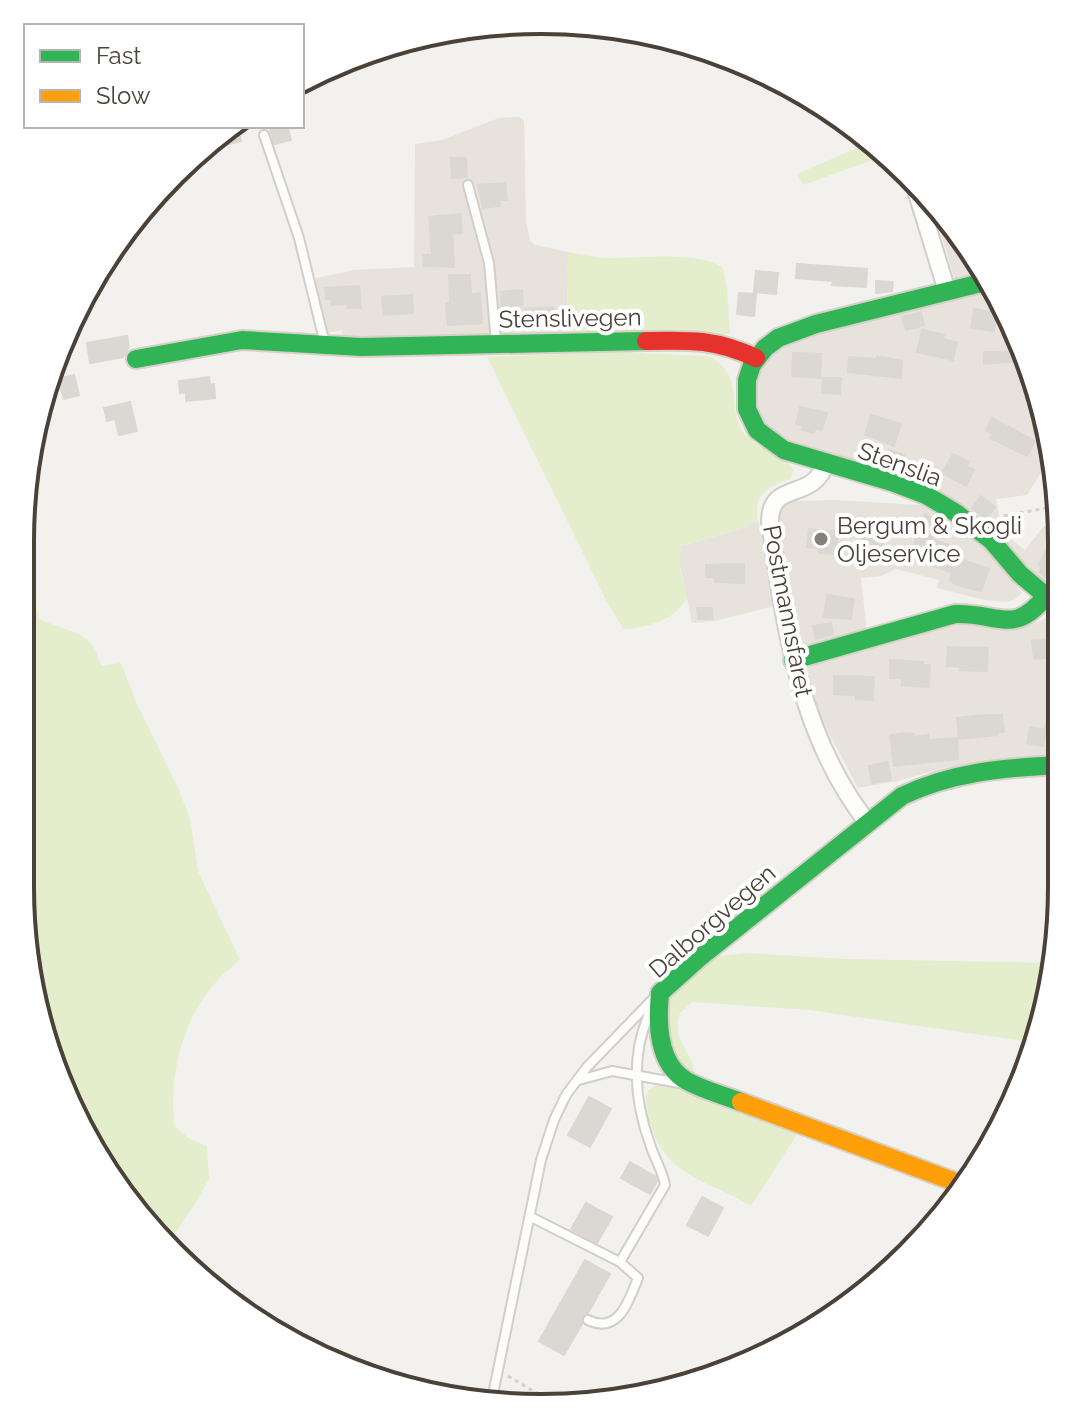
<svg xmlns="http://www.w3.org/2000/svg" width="1082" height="1428" font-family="Raleway,sans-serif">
	<rect width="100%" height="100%" fill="#f3f1ee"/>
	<!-- residential -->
	<path fill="#e7e2db" d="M519,117L524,121L526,221L530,240L535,245L568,252L567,334L343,342L342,330L326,333L311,279L354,270L414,267L415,144L442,140L499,118Z
		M931,199L974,252L1034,373L1058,473V476L1042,471L1027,495L996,499L999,516L986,529L856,465L772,434L752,404L757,367L771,352L806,333L958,291Z
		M834,500L920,505L964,529L989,552L1022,593L1014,600L1005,602L984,600L937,588L939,580L896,569L881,576L861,578L867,632L804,651L796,647L777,524L778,513L785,505L796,501Z
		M758,521L779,605L715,621L692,623L680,565L679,552L682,546L741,529Z
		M1058,521V597L1045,589L997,539L1003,536L1011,539L1025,550L1043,527Z
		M1058,609V757L929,772L898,781L858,788L820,716L806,669L816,661L966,623L1030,625L1053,615Z"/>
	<!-- green -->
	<path fill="#e4eecd" d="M864,135L886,154L884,156L803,185L797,174L857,148Z
		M568,252C580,254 593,257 605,258C638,259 697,250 723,268L727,289L730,333L719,336L567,334Z
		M613,352L708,356C746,374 725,405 744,433C757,451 783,450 794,470L790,479C767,488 753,494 758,521L741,529L682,546C676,562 683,581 687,598C675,620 648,628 623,629L606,600L487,357Z
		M21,556L32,586L39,618C56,629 84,629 95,649C99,655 97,660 102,666L121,663L137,704L179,790L190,818L198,871L240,960C232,967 223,973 217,981C182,1019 168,1077 175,1127L190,1139L207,1146L209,1179L196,1202L166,1247L90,1148L38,1022L20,887Z
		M745,953L847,959L1056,963L1037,1043L809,1010L693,1002L680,1013C669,1044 700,1057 693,1077L670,1051L665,1010L671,998L684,982L719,956Z
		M656,1085C705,1091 752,1116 798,1133L751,1206C709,1180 669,1179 651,1127C647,1114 644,1103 648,1090Z"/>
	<!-- building -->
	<path fill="#dbd8d4" stroke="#dbd8d3" stroke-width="2" d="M232,126H237L241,141L208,149Z
		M269,126H287L291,140L274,144Z
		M451,158H466L467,177L452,178Z
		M505,183L507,200H499L500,206L483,208L478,185Z
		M460,214L462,233L452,234L454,267L424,266L423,255H432L429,217Z
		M797,264L867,269L866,287L832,285L833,281L796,278Z
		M756,271L778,273L776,294L754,292Z
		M449,275H470L471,294L480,293L482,323L448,325L446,303H450Z
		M876,281L893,282L892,291L876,293Z
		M359,286L361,308H348L347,304L332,305L331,299H326L325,288Z
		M522,290L523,305L502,307L501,292Z
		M739,293L756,294L754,316L737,314Z
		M412,295L413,313L384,315L382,297Z
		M554,307L556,324L526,326L525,309Z
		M974,309L996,313L994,331L971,328Z
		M921,312L924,325L906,330L902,317Z
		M922,330L944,335L943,339L957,342L953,360L917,352Z
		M127,336L129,347L123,357L90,363L87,343Z
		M984,352H1021L1022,361L984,364Z
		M793,353L821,354L820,378L792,376Z
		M877,356L902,361L901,378L848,372L849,357L877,359Z
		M74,375L79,395L64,399L58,379Z
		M209,377L210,385L214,384L215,398L186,401V392L180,393L179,381Z
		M823,378H841L840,394L822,393Z
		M130,402L137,431L119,435L115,419L107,421L104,408Z
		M800,407L827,413L822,430L815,428L814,433L802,430L803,426L796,424Z
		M871,415L901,424L894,446L865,435Z
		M992,418L1035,441L1027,456L990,438L993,434L986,430Z
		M889,450L904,455L899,470L885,465Z
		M953,454L969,462L967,466L974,470L966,486L942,473Z
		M981,496L995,507L986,519L972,508Z
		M925,514L941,523L932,539L949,545L946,554L989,569L981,591L957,585L950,580L952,573L910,557Z
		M866,518L885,519L881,558L862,556Z
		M809,529L838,532L836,554L819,553V548L807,547Z
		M1049,545L1058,550V566L1049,580L1039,572L1042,567L1039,564Z
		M744,564V583L715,582V577H706V565Z
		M827,595L854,599L851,619L824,617Z
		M697,608H712V619H698Z
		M831,623L833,634L816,639L813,626Z
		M1054,639V642L1058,641V657L1034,659L1032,641Z
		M948,647L988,648L987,671L960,670L961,667L947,666Z
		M890,660L923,662V665H930L929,687L902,685V678H890Z
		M834,676L874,677L873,700L856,699V695L834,694Z
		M1052,691H1058V731L1045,728Z
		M985,715H1002L1004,732H997V735L959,739L957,718Z
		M1030,727L1046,730L1043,746L1027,743Z
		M906,733L914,734V737L928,735V740L957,738L958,759L894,766L890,735Z
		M888,762L891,780L872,783L869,766Z
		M589,1097L611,1109L590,1147L568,1135Z
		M630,1162L656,1177L657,1181L650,1194L621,1178Z
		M702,1197L723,1208L708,1236L687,1225Z
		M586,1203L612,1217L597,1243L571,1229Z
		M585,1260L610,1274L588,1313L582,1317V1324L564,1355L539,1341Z"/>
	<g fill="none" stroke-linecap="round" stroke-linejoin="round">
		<!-- lane casing -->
		<g stroke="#d1cecb" stroke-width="12">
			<path id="lane" d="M264,135L299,238L324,340
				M468,185L489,263L496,342
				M579,1080L612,1071L679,1083
				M531,1217L620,1262L638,1278C629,1300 619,1335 588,1320
				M620,1262L665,1185C663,1171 654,1158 650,1144C634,1100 630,1051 652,1008
				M492,1399L541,1160L554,1120L566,1095L587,1067L653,999"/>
		</g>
		<!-- street casing -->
		<g stroke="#d1cecb" stroke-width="20">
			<path id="street" d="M911,174L947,291
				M826,463C812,503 771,479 770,521C784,625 800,736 867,822"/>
		</g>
		<!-- fast casing -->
		<g stroke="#d6d0c7" stroke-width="22">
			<path id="fast" d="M136,359L242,340L361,347L646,341
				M793,660L955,614C998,612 1013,637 1046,596L1020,574L991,540L956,513L926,495L892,482L784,450L757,430L747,409V380L752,365L765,348L778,338L816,324L989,281
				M741,1102C723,1095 703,1090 687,1081C657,1064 657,1023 660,993L699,958L902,796C952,772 1003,768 1058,765"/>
		</g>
		<!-- slow casing -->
		<g stroke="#d6d0c7" stroke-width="22">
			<path id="slow" d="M741,1102L966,1186"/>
		</g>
		<!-- jam casing -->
		<g stroke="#d6d0c7" stroke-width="22">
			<path id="jam" d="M646,341C690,340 716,339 756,358"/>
		</g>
		<!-- path -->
		<path stroke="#d3d1cc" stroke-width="3" stroke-dasharray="4 4" stroke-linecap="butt" d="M998,521L1003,516L1058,506
			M508,1376L540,1395"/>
		<!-- lane -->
		<use href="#lane" stroke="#fdfdfc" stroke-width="8"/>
		<!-- street -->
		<use href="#street" stroke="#fdfdfc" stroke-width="16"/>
		<!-- fast -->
		<use href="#fast" stroke="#30b455" stroke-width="18"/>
		<!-- slow -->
		<use href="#slow" stroke="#ff9f0a" stroke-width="18"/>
		<!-- jam -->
		<use href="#jam" stroke="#e5322d" stroke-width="18"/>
	</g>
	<!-- markers -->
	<circle fill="#857f78" stroke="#fff" stroke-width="3" cx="821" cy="539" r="8"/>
	<g text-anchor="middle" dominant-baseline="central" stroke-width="8" stroke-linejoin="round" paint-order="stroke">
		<!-- street labels -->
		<g font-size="24" fill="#4a4138" stroke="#fff">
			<text transform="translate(570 318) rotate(-1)">Stenslivegen</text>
			<text transform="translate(900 464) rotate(20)">Stenslia</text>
			<text transform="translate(788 611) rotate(79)">Postmannsfaret</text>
			<text transform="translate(712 921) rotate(-41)">Dalborgvegen</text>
		</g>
		<!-- poi labels -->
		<g font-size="24" fill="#4a4138" stroke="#fff" text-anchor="start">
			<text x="837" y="525">Bergum &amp; Skogli<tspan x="837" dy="28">Oljeservice</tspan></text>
		</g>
	</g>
	<!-- crop -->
	<path d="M0 0H1082V1428H0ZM541 34H541A507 507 0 0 1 1048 541V887A507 507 0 0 1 541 1394H541A507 507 0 0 1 34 887V541A507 507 0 0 1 541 34Z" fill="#fff" fill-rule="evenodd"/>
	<path fill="none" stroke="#4a4138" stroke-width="4" d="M541 34H541A507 507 0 0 1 1048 541V887A507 507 0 0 1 541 1394H541A507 507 0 0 1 34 887V541A507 507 0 0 1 541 34Z"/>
	<!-- legend -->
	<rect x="24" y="24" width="280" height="104" fill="#ffffff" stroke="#b7b3af" stroke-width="2"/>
	<rect x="40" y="50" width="40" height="12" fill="#30b455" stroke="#b7b3af" stroke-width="2"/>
	<text x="96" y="64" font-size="24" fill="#4a4138">Fast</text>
	<rect x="40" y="90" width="40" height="12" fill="#ff9f0a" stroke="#b7b3af" stroke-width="2"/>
	<text x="96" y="104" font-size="24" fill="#4a4138">Slow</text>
</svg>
